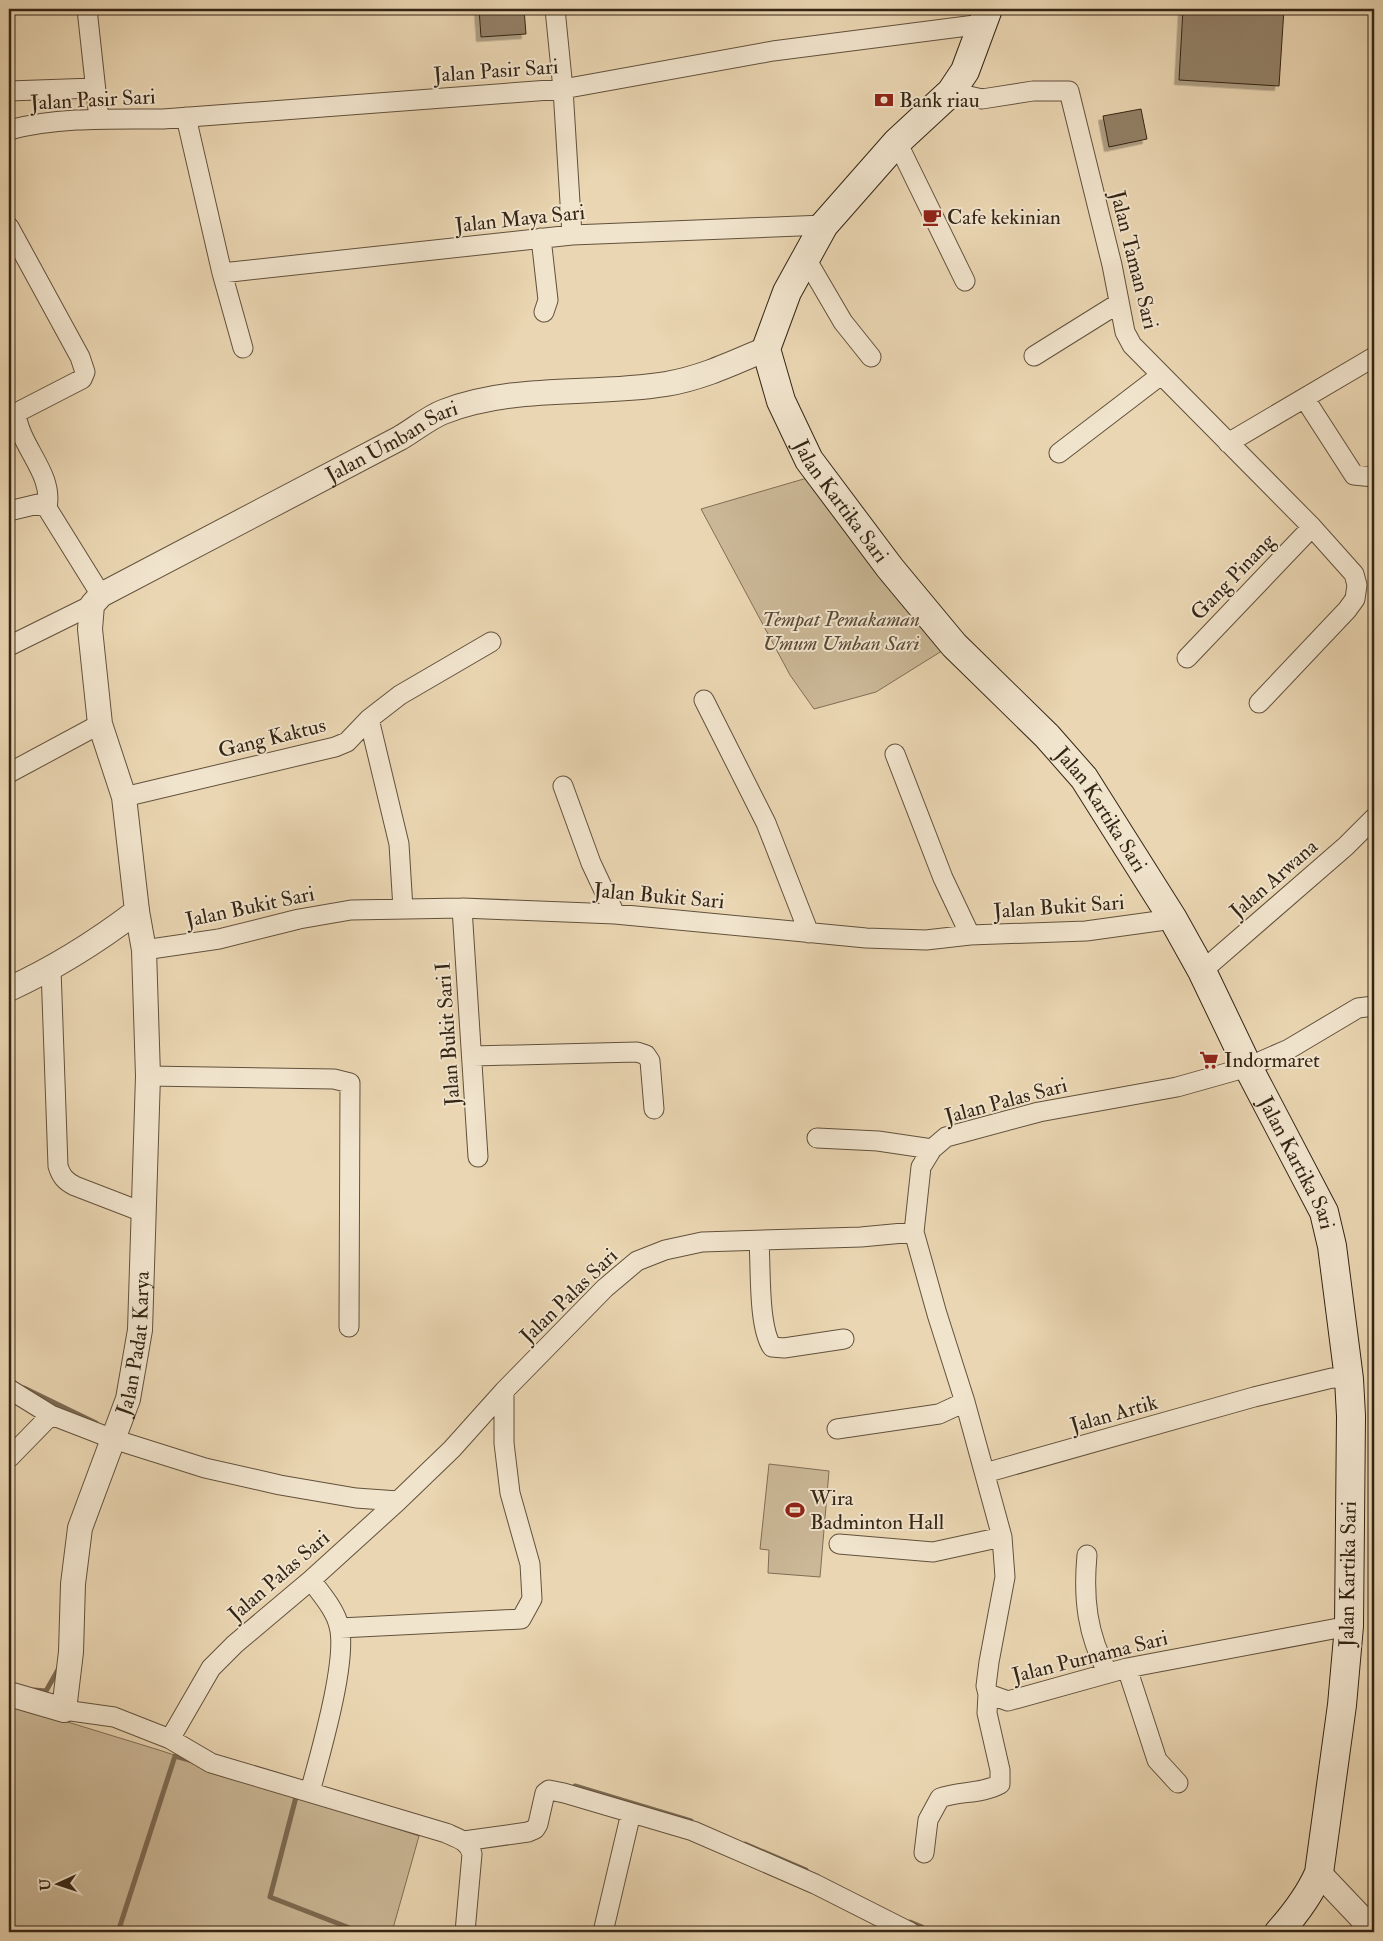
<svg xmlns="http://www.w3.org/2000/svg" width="1383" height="1941" font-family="'IM FELL Double Pica',serif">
	<defs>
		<filter id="shadow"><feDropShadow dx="-4.5" dy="4.5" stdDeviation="0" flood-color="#0004"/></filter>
	</defs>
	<rect width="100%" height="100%" fill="#ead6b2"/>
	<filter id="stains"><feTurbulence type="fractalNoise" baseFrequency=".004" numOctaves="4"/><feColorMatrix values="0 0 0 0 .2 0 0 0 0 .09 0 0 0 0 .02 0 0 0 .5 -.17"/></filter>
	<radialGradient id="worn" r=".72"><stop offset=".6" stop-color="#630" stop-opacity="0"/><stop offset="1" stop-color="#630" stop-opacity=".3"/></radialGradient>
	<!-- green -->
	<path fill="#cbb897" stroke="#806e56" d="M807,478L945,649L876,692L814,709L790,675L701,509Z
		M769,1464L829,1471L820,1577L768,1573L769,1550L760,1549Z
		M9,1704L159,1750L419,1836L392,1932H9Z"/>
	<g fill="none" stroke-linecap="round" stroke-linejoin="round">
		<!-- stream -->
		<path stroke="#7c6b53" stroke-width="5" d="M24,1388L96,1423
			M34,1690L46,1691L59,1668
			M575,1786L691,1821
			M296,1797L270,1897L360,1932
			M745,1844L806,1870
			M910,1922L922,1927
			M118,1932L175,1756L193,1761"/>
	</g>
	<!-- building -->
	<path fill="#938167" stroke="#342515" filter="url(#shadow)" d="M479,9H524L526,34L481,37Z
		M1183,9H1284L1279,86L1179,80Z
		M1141,109L1147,139L1109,147L1103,116Z"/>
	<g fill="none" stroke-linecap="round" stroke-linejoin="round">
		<!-- minor casing -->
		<g stroke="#62513c" stroke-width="21">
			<path id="minor" d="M87,9L99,119
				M555,9L563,89L572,235
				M9,91L94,88
				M951,92L982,99L1033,91H1069L1112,265L1125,332L1132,345L1312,527L1354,574L1357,585L1355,599L1347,610L1259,703
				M186,117L222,273L243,348
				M9,130C58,117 112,119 163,119L563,89L773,51L983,24
				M897,142L965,281
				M9,227L80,357L85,372L82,379L16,413C20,448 54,473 47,508
				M541,238L548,300L544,312
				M805,257L843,322L871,357
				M222,273L572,235L824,225
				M1034,356L1119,303
				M1305,399L1354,475L1374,477
				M1228,443L1374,357
				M1059,453L1161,375
				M9,511L38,504L47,508L101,595
				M9,646L92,605
				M1187,658L1312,527
				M704,700L766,823L809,933
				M369,719L399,844L403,909
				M895,754L943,878L970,935
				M9,773L100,724
				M563,786L591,863L615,914
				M124,797L335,747L347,742L369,719L400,695L491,642
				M462,908L478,1157
				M144,950L219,939L299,919L351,910L462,908L615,914L866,938L926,940L970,935L1086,931L1173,919
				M51,969L58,1166C61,1176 65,1181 75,1186L145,1213
				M1202,971L1346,846L1374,818
				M473,1056L637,1052L646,1055L650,1061L654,1109
				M148,1076L334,1079L350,1083L349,1327
				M817,1138L878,1141L932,1149
				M759,1242C761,1268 758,1326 772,1347L784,1348L844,1339
				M9,1389L51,1415L113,1439L205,1468L280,1485L356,1498L398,1501
				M837,1429L939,1414L965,1402
				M9,1458L51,1415
				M985,1473L1254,1397L1332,1378L1349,1379
				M839,1544L933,1552L1002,1537
				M1087,1555C1083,1598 1087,1635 1108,1673
				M1349,1626L1127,1668L1008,1701L988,1694L986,1686L989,1662L1005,1577L1002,1537L965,1402L937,1314L914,1232L921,1167L932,1149L946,1137L1039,1112L1177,1087L1248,1067L1289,1049L1358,1008L1374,1006
				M340,1628L521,1619L532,1599L530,1564L510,1493L504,1443V1391
				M1127,1668L1157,1760L1178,1783
				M64,1710L114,1717L170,1739L211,1668L235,1644L311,1580L398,1501L452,1449L504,1391L605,1288L637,1261L665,1250L702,1242L861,1237L914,1232
				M170,1739L211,1763L446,1833C457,1838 469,1841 472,1854L465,1932
				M310,1792C320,1754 348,1660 339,1626C335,1609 321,1594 311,1580
				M464,1841L528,1832L535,1829L538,1824L545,1793L549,1790L564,1793L693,1831L815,1884L910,1932
				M924,1853L928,1820L940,1798C959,1791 982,1794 1000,1784V1770L987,1713L988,1694
				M603,1932L631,1813"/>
		</g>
		<!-- tertiary casing -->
		<g stroke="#62513c" stroke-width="26">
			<g id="tertiary">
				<path id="s1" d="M9,989C57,967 95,943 137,911L124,797L100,724L90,629L92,605L101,595L400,438C414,430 428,418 443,412C514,384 592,396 666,384C702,378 733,363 766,349"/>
				<path id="s2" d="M9,1694L64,1710L71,1652L73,1584L80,1528L128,1399L140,1330L148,1076L144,950L137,911"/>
				<path d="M1319,1873L1374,1931"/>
			</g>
		</g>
		<!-- secondary casing -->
		<g stroke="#342515" stroke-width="30">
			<g id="secondary">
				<path id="s3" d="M988,9L965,71L951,92L897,142L824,225L787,292L766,349L781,401L809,460L890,568L954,645L1047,736L1084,778L1173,919L1202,971L1248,1067L1324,1212L1332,1246L1349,1379L1351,1416L1349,1626L1342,1705L1319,1873C1309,1896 1295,1914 1279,1932"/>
			</g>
		</g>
		<!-- minor -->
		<use href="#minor" stroke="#f1e4cd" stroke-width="19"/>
		<!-- tertiary -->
		<use href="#tertiary" stroke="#f1e4cd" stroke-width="24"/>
		<!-- secondary -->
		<use href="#secondary" stroke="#f1e4cd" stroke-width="28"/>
	</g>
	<!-- icons -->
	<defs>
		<g id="bank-bare" transform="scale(1.5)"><path d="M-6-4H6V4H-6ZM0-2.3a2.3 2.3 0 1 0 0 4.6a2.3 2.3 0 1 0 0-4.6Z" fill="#8f2418" stroke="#f1e4cd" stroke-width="2.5" paint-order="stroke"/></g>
		<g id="cafe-bare" transform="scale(1.5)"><path d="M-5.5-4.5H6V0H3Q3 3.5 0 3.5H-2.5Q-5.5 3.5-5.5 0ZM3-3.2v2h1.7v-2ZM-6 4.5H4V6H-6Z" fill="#8f2418" stroke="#f1e4cd" stroke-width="2.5" paint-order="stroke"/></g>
		<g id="supermarket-bare" transform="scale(1.5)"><path d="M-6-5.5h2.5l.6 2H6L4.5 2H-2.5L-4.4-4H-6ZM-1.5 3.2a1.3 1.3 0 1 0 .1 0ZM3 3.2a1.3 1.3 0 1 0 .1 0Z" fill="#8f2418" stroke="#f1e4cd" stroke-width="2.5" paint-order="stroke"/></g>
		<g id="stadium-bare" transform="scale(1.5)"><path d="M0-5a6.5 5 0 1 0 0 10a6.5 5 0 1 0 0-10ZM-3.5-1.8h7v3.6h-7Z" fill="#8f2418" stroke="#f1e4cd" stroke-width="2.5" paint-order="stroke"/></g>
	</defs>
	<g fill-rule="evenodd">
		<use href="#bank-bare" x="884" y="100"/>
		<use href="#cafe-bare" x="932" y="217"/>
		<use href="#supermarket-bare" x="1209" y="1060"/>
		<use href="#stadium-bare" x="795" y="1510"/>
	</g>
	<g text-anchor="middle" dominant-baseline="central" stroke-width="4" stroke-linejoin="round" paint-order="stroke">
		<!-- street labels -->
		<g font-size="21" fill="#342515" stroke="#f1e4cd">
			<text transform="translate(496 71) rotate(-4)">Jalan Pasir Sari</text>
			<text transform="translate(93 100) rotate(-3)">Jalan Pasir Sari</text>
			<text transform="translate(520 219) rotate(-6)">Jalan Maya Sari</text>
			<text transform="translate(1134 260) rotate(76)">Jalan Taman Sari</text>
			<text stroke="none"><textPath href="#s1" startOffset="804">Jalan Umban Sari</textPath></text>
			<text stroke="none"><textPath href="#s3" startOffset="584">Jalan Kartika Sari</textPath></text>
			<text transform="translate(1233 577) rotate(-46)">Gang Pinang</text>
			<text transform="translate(272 738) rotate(-14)">Gang Kaktus</text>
			<text stroke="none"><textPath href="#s3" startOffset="989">Jalan Kartika Sari</textPath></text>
			<text transform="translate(1274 879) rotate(-41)">Jalan Arwana</text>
			<text transform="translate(659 896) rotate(5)">Jalan Bukit Sari</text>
			<text transform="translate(250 907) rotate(-12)">Jalan Bukit Sari</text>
			<text transform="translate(1059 907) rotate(-4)">Jalan Bukit Sari</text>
			<text transform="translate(448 1034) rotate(-94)">Jalan Bukit Sari I</text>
			<text transform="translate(1006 1101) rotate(-15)">Jalan Palas Sari</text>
			<text stroke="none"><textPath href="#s3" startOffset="1394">Jalan Kartika Sari</textPath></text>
			<text transform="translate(569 1296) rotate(-44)">Jalan Palas Sari</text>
			<text stroke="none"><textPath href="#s2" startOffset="434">Jalan Padat Karya</textPath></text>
			<text transform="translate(1114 1414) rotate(-16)">Jalan Artik</text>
			<text transform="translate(1348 1574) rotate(-89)">Jalan Kartika Sari</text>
			<text transform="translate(279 1576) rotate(-41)">Jalan Palas Sari</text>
			<text transform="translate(1090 1657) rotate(-14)">Jalan Purnama Sari</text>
		</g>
		<!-- poi labels -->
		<g font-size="21" fill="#342515" stroke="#f1e4cd" text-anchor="start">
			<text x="899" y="100">Bank riau</text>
			<text x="947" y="217">Cafe kekinian</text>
			<text x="1224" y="1060">Indormaret</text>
			<text x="810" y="1498">Wira<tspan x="810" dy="24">Badminton Hall</tspan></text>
		</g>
		<!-- park labels -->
		<g font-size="21" font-style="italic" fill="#5a4a36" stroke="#f1e4cd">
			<text x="841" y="619">Tempat Pemakaman<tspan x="841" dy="24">Umum Umban Sari</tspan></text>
		</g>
	</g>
	<!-- margin -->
	<rect width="1383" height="1941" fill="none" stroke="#ead6b2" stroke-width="30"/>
	<rect x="10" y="10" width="1363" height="1921" fill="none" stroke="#342515" stroke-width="2.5"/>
	<rect x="15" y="15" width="1353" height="1911" fill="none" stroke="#342515"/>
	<!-- north arrow -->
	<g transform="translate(58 1884) rotate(267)" stroke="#f1e4cd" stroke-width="4" paint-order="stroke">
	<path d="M0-4L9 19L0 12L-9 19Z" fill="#342515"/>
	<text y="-8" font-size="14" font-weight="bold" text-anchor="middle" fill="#342515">U</text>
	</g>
	<rect width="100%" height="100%" filter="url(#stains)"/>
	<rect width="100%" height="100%" fill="url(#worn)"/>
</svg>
